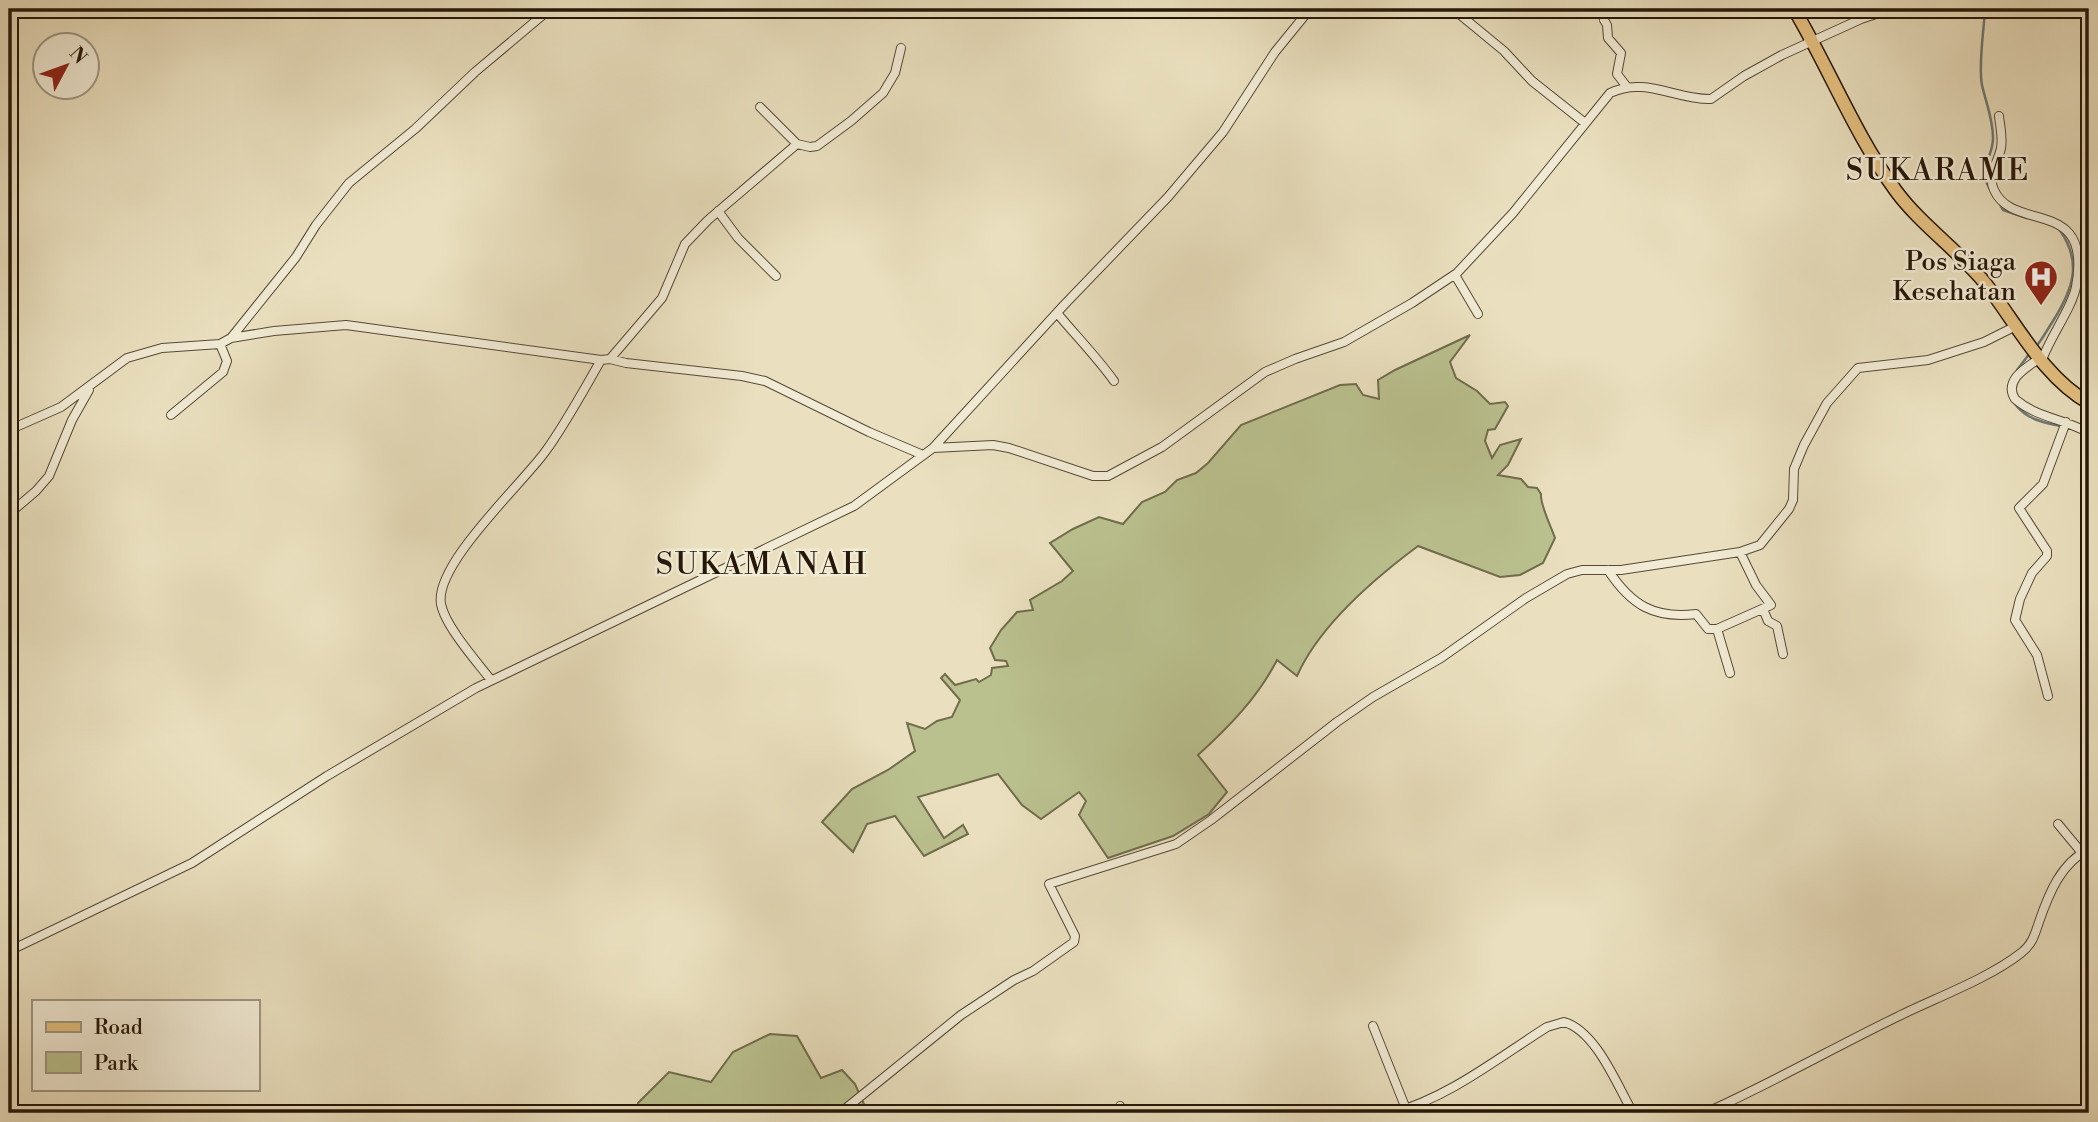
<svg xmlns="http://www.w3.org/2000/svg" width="2098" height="1122" font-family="'Libre Bodoni',serif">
	<rect width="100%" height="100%" fill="#eae0bf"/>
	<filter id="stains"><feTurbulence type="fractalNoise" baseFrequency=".00286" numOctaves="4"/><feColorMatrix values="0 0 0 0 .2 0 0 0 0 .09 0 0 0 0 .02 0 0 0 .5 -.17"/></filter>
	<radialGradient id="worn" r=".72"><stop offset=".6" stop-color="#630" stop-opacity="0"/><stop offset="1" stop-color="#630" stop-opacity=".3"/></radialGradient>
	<!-- green -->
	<path fill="#bac18f" stroke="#706c4c" stroke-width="2" d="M1470,335L1450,362L1456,378L1477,391L1490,404L1505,402L1508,406L1495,429L1488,430L1485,441L1492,458L1500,445L1521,439L1508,465L1498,475L1521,479L1528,487L1537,488L1541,494C1540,505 1551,526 1555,538L1543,563L1520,575L1500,577L1418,546C1375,578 1319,626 1297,676L1277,660C1258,697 1229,727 1198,755L1227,792L1209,814L1173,836L1108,858L1079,815L1086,801L1079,792L1041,819L1022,805L998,774L918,797L944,838L963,825L968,834L924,856L895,816L867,824L853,852L822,822L852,789L888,770L915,751L907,723L925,729L937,721L952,717L960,700L941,678L945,674L955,685L976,679L979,682L991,675L992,668L1008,666L1006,661L995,660L990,648L1001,630L1017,612L1033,610L1030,600L1062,581L1073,571L1050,543L1073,529L1099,517L1123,524L1142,502L1165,492L1177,480L1196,473L1208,463L1241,425L1340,385L1356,384L1363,395L1379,399L1378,380L1395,370Z
		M770,1034L797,1036L821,1078L842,1070L855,1084L868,1113H637L638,1103L669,1072L711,1082L733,1052Z"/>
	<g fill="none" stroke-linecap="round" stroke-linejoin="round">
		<!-- stream -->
		<path stroke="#6d7975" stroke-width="2.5" d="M1985,9C1984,30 1978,66 1982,85C1986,103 1993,119 1993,138C1993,160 1976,167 1990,189
			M1998,201L2003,210L2027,218
			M2035,348C2042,340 2047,330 2053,321C2073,289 2083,262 2059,229
			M2017,370L2030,353
			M2015,404C2026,419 2044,423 2061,426"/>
		<!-- street casing -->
		<g stroke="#574936" stroke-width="10">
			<path id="street" d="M1453,9L1504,51L1532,81L1585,123
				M1604,20L1607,25L1608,38L1621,53L1617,74L1627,87
				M1999,116C2000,126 2003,138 2001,148C1998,163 1987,175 1994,190C2014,234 2093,195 2076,287C2072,308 2050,337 2042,360
				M797,144L810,147L817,146L851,121L883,93L895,73L901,48
				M718,211L738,238L776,276
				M1455,275L1478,314
				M1057,313C1076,336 1096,356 1114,381
				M231,338L274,331L346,325L601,360
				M2040,358C2027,367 2003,380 2015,399C2037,418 2065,419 2089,433
				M610,359L662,298L685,244L708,220L797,144L760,107
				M171,415L223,372L227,361L220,344
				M9,430L61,407L127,358L162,348L220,344L231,338L296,257L316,225L349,183L415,129L475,72L550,9
				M933,448L1064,305L1168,197L1223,132L1275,52L1310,9
				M9,514L36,491L49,476L72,420L89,390
				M1608,570C1631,605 1654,619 1696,614L1708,629H1717
				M1763,609L1768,621L1777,626L1783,654
				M1730,673L1717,629L1771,605L1756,585L1740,552
				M491,680C477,662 445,626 441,604C434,565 521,485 545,452C566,423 583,391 601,360L610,359L626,363L742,376L765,381L869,432L923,455
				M2048,696L2037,655L2015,620L2020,599L2032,573L2047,556V551L2019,508L2043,484L2066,422
				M2058,824L2082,853
				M9,951L192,863L327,776L476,688L854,506L933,448L993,445L1009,448L1093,476H1108L1162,447L1265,372L1295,359L1344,342L1412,303L1457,273L1513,213L1610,93C1645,76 1676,100 1711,99L1744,76L1782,55L1861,19L1891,9
				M1373,1026L1406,1109
				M1120,1106L1123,1113
				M840,1113L961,1015L1014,980L1033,971L1074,942L1075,936L1049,884L1176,844L1211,820L1337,722L1373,697L1441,658L1526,598L1567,574L1582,570H1621L1740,552L1760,545L1789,509L1793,500L1794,469L1804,445L1827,403L1858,368L1928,360L1984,342L2016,326
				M1376,1113H1378
				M1392,1113C1448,1098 1498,1058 1547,1027L1564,1022C1596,1031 1617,1085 1633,1113
				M1705,1113C1770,1084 1833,1048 1897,1017C1935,998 1988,979 2021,953C2032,945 2035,934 2039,922C2049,893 2061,863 2089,849"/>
		</g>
		<!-- primary casing -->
		<g stroke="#261709" stroke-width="15">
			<path id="primary" d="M1794,9C1829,68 1855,135 1896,191C1921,225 1958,250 1985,283C2017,324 2043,377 2089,403"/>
		</g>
		<!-- street -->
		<use href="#street" stroke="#f1ebd5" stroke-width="8"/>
		<!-- primary -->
		<use href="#primary" stroke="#e5c080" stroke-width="12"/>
	</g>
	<!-- icons -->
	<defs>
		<g id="hospital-pin" transform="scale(1.75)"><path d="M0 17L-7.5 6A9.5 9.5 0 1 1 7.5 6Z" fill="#8f2418" stroke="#f1ebd5"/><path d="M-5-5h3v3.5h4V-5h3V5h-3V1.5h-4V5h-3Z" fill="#fff"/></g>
	</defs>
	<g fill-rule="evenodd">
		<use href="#hospital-pin" x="2041" y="277"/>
	</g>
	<g text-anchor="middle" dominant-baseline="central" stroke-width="5" stroke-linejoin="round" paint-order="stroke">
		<!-- poi labels -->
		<g font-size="26" fill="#261709" stroke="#f1ebd5" text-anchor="end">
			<text x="2016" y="262">Pos Siaga<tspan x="2016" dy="30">Kesehatan</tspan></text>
		</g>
		<!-- quarter labels -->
		<g font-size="30" letter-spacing="2" fill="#261709" stroke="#f1ebd5">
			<text x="1938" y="171">SUKARAME</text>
			<text x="762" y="565">SUKAMANAH</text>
		</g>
	</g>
	<!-- margin -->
	<rect width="2098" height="1122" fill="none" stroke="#eae0bf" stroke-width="35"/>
	<rect x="10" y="10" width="2077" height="1101" fill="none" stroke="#261709" stroke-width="3.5"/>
	<rect x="18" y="18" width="2063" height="1087" fill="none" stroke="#261709" stroke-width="2"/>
	<!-- legend -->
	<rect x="32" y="1000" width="228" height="91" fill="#f1ebd5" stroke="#a09683" stroke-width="2"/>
	<rect x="46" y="1022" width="35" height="10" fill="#e5c080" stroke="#a09683" stroke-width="2"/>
	<text x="94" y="1034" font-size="21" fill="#261709">Road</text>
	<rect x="46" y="1052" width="35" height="21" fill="#bac18f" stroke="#a09683" stroke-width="2"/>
	<text x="94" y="1070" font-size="21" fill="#261709">Park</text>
	<!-- north arrow -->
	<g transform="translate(66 66) rotate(49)"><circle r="33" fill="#f1ebd5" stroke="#a09683" stroke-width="2"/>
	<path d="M0-5L12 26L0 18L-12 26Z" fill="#8f2418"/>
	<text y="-10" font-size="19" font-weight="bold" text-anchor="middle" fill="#261709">N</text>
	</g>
	<rect width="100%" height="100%" filter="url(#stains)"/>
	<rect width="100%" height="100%" fill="url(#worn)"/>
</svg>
